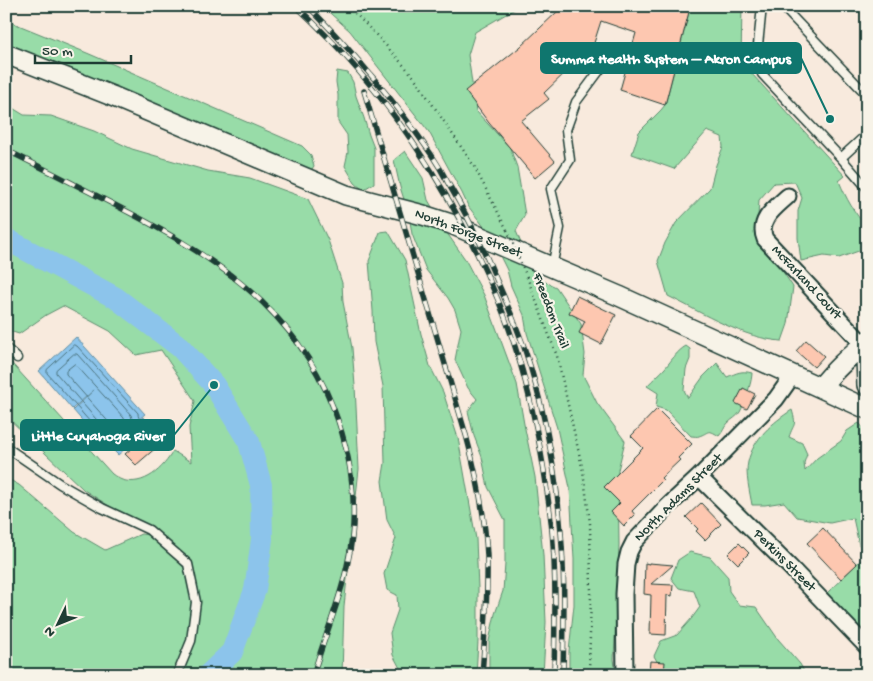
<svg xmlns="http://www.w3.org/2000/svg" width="873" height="681" font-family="'Gochi Hand',sans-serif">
	<rect width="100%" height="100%" fill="#f8eadd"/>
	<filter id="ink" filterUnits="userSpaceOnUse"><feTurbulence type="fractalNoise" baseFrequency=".02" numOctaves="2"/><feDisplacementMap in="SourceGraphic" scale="10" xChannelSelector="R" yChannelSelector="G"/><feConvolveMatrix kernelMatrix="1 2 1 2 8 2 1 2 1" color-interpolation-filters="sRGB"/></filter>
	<g filter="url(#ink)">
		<!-- green -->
		<path fill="#98dca8" stroke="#5c8c6e" d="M322,6H520L475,32L468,55L476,111L510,148L517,167L525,215L516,231L535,277L556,287L581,324L585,354L583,375L597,403L625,441L618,470L619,545L614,659L616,675H569V651L574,605V559L570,488L557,428L527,333L524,315L511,286L507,270L488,232L468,206L462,193L429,132L350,31Z
			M683,6H742L741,62L845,176L839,181C846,198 854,213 867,227V248L839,258L824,256L801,261L798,238V211L802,198L795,182L774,183L759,200L758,217L760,237L793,287L788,324L782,341C745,339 702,313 668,296L658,261L665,243L676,223L710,188L716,165L723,147L722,137L707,131L674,169L632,154L639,132L661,110L665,105L690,8Z
			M6,20L87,53L302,146L311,155L314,166L310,172L6,49Z
			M337,71L348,73L353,82L356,96L364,118L369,135L374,148V183L363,190L355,183L345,166L348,152L347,135L338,122V95L336,82Z
			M6,104L24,115L51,116L94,131L132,149L208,171L250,178L308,199L328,240L342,283L343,302L352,348L355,386L359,469L344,606L342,675H6V478L19,485L74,532L105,550L141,534L156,536L126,514L117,511L84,490L6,416V357L112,474C115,476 119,479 122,480C144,487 164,468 173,451L191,462L189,427L195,401L161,350L136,355L110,331L63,306L46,315L19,334L6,330Z
			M405,151L423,178L428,200L449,236L465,259L484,295L517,384L524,424L535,477L543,555L546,622L543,675H489V641L495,614L503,591L505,564V520L488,487L482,457L474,436L468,411L477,399L468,388L455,360L461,329L455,310L448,298L426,270L412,234L409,215L400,187L394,160Z
			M388,231L405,260L421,334L430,366L443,392L458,438L476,539L478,588V641L476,675H400L401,670L393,655L390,633L398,610L397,595L387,590L384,574L396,538L387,520L382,481L385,463L383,386L374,342L373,311L369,261L380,232Z
			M686,346L690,349V359L686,369L684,390L688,398L703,377L717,363L727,377C737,373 741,370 752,373C752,382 744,405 740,412C737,417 732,419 728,423C724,427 723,432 719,436C707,428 709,433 699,436C698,437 693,436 691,436L666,410L656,407L658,393L647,386C653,379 660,374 665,368C672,360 677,351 686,346Z
			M792,410C797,427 794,422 789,437L802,443L807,454L804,463L805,471L817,458L841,441L847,431L859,423L866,431L867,553L859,545L853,518L830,523L797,517L784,502L765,505H752C750,493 745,474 748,462C753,439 773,422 792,410Z
			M690,552L710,557L728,577L729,591L739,605L756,607L778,639L800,664L806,675H665L654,656L661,641L677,635L692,618L700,607L694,591L679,588L671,578L678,560Z
			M867,554V640L826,594Z"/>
		<!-- water -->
		<path fill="#8cc4eb" stroke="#608ea2" d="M76,337L145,414L106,448L73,410L94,390L72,409L39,371Z
			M143,417L146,421L124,442L150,419L154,424L128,447L125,444L127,447L118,455L110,447Z"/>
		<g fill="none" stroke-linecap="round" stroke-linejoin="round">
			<!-- shore -->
			<path stroke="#4b737d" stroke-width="1" d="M74,345L77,346L138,413C138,420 143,422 143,427L120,447H117L112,441L106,440L47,373V370Z
				M74,354H77L131,415L134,426L120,438L109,434L56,373V370Z
				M75,364L124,418L125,424L120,429L113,427L66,374V371Z"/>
			<!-- river -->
			<path stroke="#8cc4eb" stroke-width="22" d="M6,239L116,298L180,347L214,385L249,442L261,485L262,539L255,590L232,652L208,675"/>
		</g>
		<!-- building -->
		<path fill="#fdc7b0" stroke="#1f3d34" d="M560,6H683L690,8L665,105L620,90L636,33L601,21L593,46L544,93L549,99L521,121L555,161L535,178L489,123L465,91L520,47L559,10Z
			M577,296L616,315L601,344L579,333L585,321L569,313Z
			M806,340L824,356L814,367L796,351Z
			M743,388L755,394L747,409L735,403Z
			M657,409L692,444L678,458L680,460L661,478L663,480L632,511L635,515L624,526L611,512L620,503L604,487L643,448L631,436Z
			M148,434L158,446L136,465L125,454Z
			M701,503L721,524L705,540L696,531L698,529L686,517Z
			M823,528L857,564L841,579L807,543Z
			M739,543L749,553L738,564L728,554Z
			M645,563L649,564V563L673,565L651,584L673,585L672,596L667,595L666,635L650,634L651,595L644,594Z
			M650,661L665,662L664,674L649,673Z"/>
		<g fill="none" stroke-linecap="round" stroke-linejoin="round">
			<!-- service casing -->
			<g stroke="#1f3d34" stroke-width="11">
				<path id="service" d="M762,6L758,45L762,74L841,158L867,188
					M782,6L867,95
					M841,158L867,134
					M552,267L560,228L551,189L570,160L566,130L576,102L611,55
					M6,348L17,358
					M6,447L60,484L102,508L149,530L188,564L196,602L191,641L177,675"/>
			</g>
			<!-- minor casing -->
			<g stroke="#1f3d34" stroke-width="19">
				<path id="minor" d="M788,196C775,208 757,220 765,239L863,344
					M699,477L789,566L867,647
					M625,675L624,594L626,564L629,552L634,542L668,506L699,477L776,399L793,375"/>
			</g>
			<!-- tertiary casing -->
			<g stroke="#1f3d34" stroke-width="22">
				<path id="tertiary" d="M6,54L112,96L346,195L423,215L451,224L619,296L867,409
					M867,353L866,358L867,385
					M821,387C834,370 850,356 867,341"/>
			</g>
			<!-- path -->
			<path stroke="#1f3d34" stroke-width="2.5" stroke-dasharray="1 4" stroke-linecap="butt" d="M348,6L383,42L414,77L474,166L507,230
				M527,277L557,356L583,471L590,523L591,594L589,675"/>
			<!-- service -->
			<use href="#service" stroke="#f7f3e8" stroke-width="8"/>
			<!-- minor -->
			<use href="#minor" stroke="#f7f3e8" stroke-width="15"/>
			<!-- tertiary -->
			<use href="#tertiary" stroke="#f7f3e8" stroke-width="19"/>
			<!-- rail casing -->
			<g stroke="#1f3d34" stroke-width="5.5">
				<path id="rail" d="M296,6C384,87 452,190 498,300C525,365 540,436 549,505C557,561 555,618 554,675
					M308,6C353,52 395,101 431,154C437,163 443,173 448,183C467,215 483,247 497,281C507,303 516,325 524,347C544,406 556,470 561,532C565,579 564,627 563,675
					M364,91L466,435C477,475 485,515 487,556C488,596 485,635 482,675
					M6,150C41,167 76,185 111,203C206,252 291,302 333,407C348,445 355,485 353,525C350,577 328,626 313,675"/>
			</g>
			<!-- rail -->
			<use href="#rail" stroke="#f7f3e8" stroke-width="4" stroke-dasharray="11" stroke-linecap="butt"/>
			<!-- path-bridge -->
			<path stroke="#1f3d34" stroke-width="2.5" stroke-dasharray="1 4" stroke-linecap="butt" d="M507,230L527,277"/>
		</g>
	</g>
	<g text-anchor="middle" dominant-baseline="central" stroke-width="4.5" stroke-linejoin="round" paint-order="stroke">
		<!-- street labels -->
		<g font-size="14" fill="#1f3d34" stroke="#f7f3e8">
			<text transform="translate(468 234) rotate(21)">North Forge Street</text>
			<text transform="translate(806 283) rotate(47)">McFarland Court</text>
			<text transform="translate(550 311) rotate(69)">Freedom Trail</text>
			<text transform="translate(679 498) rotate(-45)">North Adams Street</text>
			<text transform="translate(784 561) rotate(45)">Perkins Street</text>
		</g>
	</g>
	<!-- callouts -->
	<path fill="none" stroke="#0f766e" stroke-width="2" d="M830 119L801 58M214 385L174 435"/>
	<g fill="#0f766e" stroke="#f7f3e8" stroke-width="2">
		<circle cx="830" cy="119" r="5"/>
		<circle cx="214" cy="385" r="5"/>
	</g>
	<g fill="#0f766e" stroke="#0f766e" stroke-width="2">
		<rect x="541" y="43" width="260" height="30" rx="5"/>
		<rect x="21" y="420" width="153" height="30" rx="5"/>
	</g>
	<g font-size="15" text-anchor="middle" font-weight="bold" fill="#fff">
		<text x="671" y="63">Summa Health System – Akron Campus</text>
		<text x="98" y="440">Little Cuyahoga River</text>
	</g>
	<!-- margin -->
	<rect width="873" height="681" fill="none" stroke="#f7f3e8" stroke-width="25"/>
	<rect x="12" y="12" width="848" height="656" fill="none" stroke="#1f3d34" stroke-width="2" filter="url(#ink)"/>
	<!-- north arrow -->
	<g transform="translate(58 624) rotate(227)" stroke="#f7f3e8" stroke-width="4" paint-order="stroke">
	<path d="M0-4L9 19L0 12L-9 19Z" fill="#1f3d34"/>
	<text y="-8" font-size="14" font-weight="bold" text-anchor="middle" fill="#1f3d34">N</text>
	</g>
	<!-- scale -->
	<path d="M35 55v8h96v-8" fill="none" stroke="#1f3d34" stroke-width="2.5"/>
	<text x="42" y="55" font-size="15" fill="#1f3d34" stroke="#f7f3e8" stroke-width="4" paint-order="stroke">50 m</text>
</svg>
